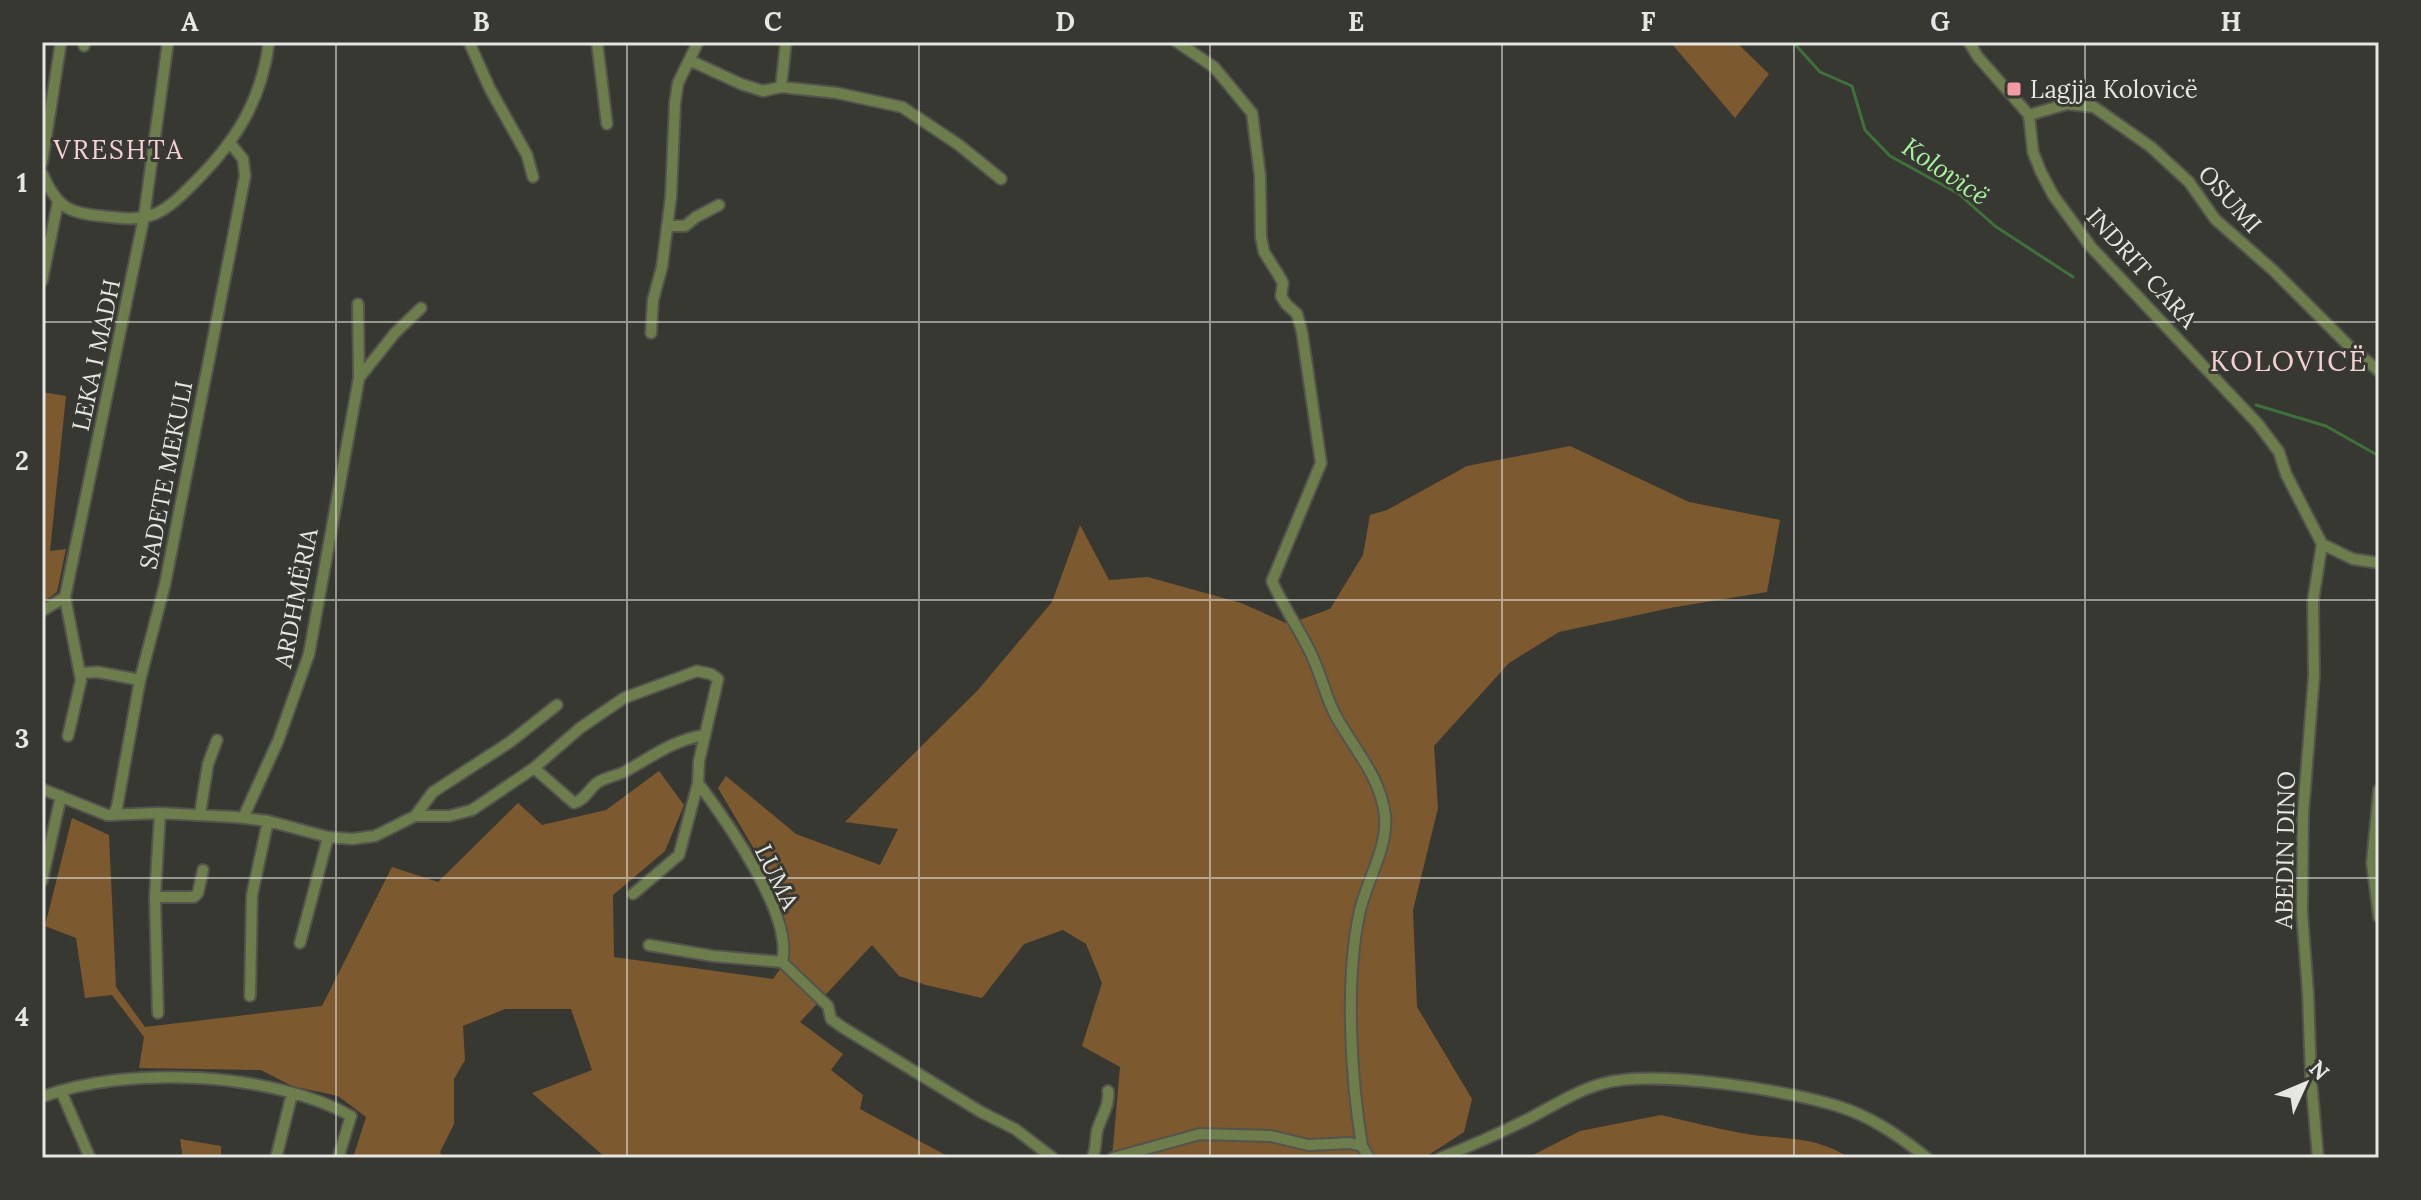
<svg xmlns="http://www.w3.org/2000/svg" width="2421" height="1200" font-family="Lora,serif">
	<rect width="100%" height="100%" fill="#383832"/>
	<!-- green -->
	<path fill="#7d5930" d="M1657,42H1736L1769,74L1735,118L1672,44Z
		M42,392L66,396L50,551L66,549L57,592L42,603Z
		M1570,446L1689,502L1780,520L1767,592L1675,607L1559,632L1509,663L1434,746L1438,808L1413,910L1417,1007L1472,1099L1464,1132L1424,1158H1112L1120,1067L1082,1046L1102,983L1086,944L1063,930L1024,944L982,998L926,985L899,976L872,945L800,1022L843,1054L831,1070L863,1095L860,1109L951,1158H606L532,1093L592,1070L571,1009H505L463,1026L465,1060L454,1079V1124L440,1152L443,1158H353L366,1117L338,1096L292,1086L261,1070L139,1068L144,1037L112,995L85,998L76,938L45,926L72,818L109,835L116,987L145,1027L322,1006L392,867L438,882L518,803L542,825L606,810L659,771L684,805L665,851L613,895L614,957L773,979L790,955L782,904L754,849L718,788L726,776L796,834L880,865L898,829L845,822L978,690L1052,602L1080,525L1109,580L1148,577L1241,603L1288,624L1330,609L1363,555L1370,515L1387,510L1467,466Z
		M1661,1115C1688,1121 1714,1128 1741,1133C1783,1141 1810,1133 1850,1158H1527L1580,1131Z
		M180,1139L221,1146V1158H183Z"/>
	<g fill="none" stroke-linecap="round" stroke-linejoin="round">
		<!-- stream -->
		<path stroke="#3e723a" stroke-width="3" d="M1793,42L1820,72L1852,86L1865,130L1890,156L1959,194L1995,226L2073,277
			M2256,405L2326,426L2379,456"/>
		<!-- minor casing -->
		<g stroke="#54544e" stroke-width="14">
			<path id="minor" d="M469,42L490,89L527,155L533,177
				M597,42L607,124
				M1177,42L1214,67L1252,113L1260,175L1261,237L1264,252L1278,274L1283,283L1281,296L1286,304L1297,314L1302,332L1321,463L1272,581C1283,607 1301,631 1312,656C1322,677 1326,699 1337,718C1355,750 1381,778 1385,816C1388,849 1365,883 1359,915C1345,982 1351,1079 1362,1146
				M1969,42L1978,57L2029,115
				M84,46L85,42
				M689,60L741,84L763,91L781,87L837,93L902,107L959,145L1001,179
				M781,87L786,42
				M2029,115L2033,152L2041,172L2053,195L2091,247L2258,424L2279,452L2286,474L2322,544L2353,559L2379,563
				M2029,115L2067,104L2094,107L2151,147L2189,182L2215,219L2274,271L2350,347L2379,371
				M42,163L61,42
				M42,173C56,205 66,213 101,216C119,218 137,221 155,214C169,208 182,195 193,184C235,142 261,103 269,42
				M667,226H685L696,217L719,205
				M42,281L58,202
				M651,333L653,300L662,267L671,196L675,103L678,83L698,42
				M359,378L395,333L421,308
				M42,611L65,597
				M80,673L98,672L140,680
				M68,736L81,680L65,597L144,217L168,42
				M534,768L574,803C585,800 588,790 597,783C605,777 617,776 626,771C653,756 673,740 705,735
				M42,789L107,815L160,813L235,817L268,821L328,837L352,839L375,836L415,816H449L472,810L534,768L580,728L624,698L697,671L711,674L718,679L699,761L698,783L679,855L633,894
				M2379,790L2372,863L2379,917
				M200,814L208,764L217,740
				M113,815L117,807L140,680L165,584L245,176L243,159L231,144
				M415,816L433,792L510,742L557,705
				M243,818L278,741L309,654L359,378L358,304
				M42,881L61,796
				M155,897H194L198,893L203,870
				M300,943L328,837
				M649,945L713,956L782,962C794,916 726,820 698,783
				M782,962L828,1006L831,1019L842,1027L981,1112L1015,1129L1053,1158
				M250,996L252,895L268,821
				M158,1013L155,897L160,813
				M61,1091L90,1158
				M42,1097C127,1065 272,1072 351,1116L339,1155L342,1158
				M276,1158L292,1094
				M1092,1158C1097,1148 1095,1141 1097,1131C1101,1117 1110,1105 1108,1091
				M1113,1158L1200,1134L1271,1136L1308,1145L1350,1143L1362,1146L1369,1158
				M1440,1158C1471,1146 1500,1133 1530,1118C1553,1106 1576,1091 1601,1084C1653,1068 1798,1091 1849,1110C1878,1121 1903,1139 1927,1158
				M2318,1158L2311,1078L2308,993L2302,912L2303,814L2314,676L2313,601L2322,544"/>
		</g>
		<!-- minor -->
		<use href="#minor" stroke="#6d7d4c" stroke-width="10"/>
	</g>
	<!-- grid -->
	<path fill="none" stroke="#e6e6e2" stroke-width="2" stroke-opacity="0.55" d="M336,42V1158M627,42V1158M919,42V1158M1210,42V1158M1502,42V1158M1794,42V1158M2085,42V1158M42,322H2379M42,600H2379M42,878H2379"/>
	<!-- markers -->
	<rect fill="#f49aa4" stroke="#383832" stroke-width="3" x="2006" y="81" width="16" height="16" rx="4"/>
	<g text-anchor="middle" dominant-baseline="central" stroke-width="6" stroke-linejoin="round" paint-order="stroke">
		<!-- poi labels -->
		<g font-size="24" fill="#e6e6e2" stroke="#383832" text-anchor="start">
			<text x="2030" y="89">Lagjja Kolovicë</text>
		</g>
		<!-- street labels -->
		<g font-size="24" fill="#e6e6e2" stroke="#383832">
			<text transform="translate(2230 199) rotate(48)">OSUMI</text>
			<text transform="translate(2142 268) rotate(48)">INDRIT CARA</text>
			<text transform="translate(96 355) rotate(-78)">LEKA I MADH</text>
			<text transform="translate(166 475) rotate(-79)">SADETE MEKULI</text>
			<text transform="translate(296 598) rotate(-79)">ARDHMËRIA</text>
			<text transform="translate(2285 850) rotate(-89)">ABEDIN DINO</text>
			<text transform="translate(777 877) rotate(64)">LUMA</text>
		</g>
		<!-- neighbourhood labels -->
		<g font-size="26" letter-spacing="2" fill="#f4d0d3" stroke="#383832">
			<text x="119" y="149">VRESHTA</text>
		</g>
		<!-- water labels -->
		<g font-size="26" font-style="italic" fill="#a6f19f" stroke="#383832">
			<text transform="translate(1946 171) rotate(34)">Kolovicë</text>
		</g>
		<!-- quarter labels -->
		<g font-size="28" letter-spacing="2" fill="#f4d0d3" stroke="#383832">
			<text x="2289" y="361">KOLOVICË</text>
		</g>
	</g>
	<!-- border -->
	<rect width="2421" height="1200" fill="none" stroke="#383832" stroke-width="88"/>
	<!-- north arrow -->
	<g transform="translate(2305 1084) rotate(46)" stroke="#383832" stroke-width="6" paint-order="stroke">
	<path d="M0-6L14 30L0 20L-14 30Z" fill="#e6e6e2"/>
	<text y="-12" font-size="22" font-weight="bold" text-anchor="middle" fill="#e6e6e2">N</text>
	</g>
	<rect x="44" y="44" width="2333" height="1112" fill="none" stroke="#e6e6e2" stroke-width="3"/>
	<g font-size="26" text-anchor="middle" font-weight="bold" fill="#e6e6e2">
		<text x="190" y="31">A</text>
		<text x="481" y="31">B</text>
		<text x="773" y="31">C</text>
		<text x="1065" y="31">D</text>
		<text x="1356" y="31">E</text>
		<text x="1648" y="31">F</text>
		<text x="1940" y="31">G</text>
		<text x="2231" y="31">H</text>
		<text x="22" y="192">1</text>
		<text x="22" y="470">2</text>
		<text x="22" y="748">3</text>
		<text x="22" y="1026">4</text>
	</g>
</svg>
